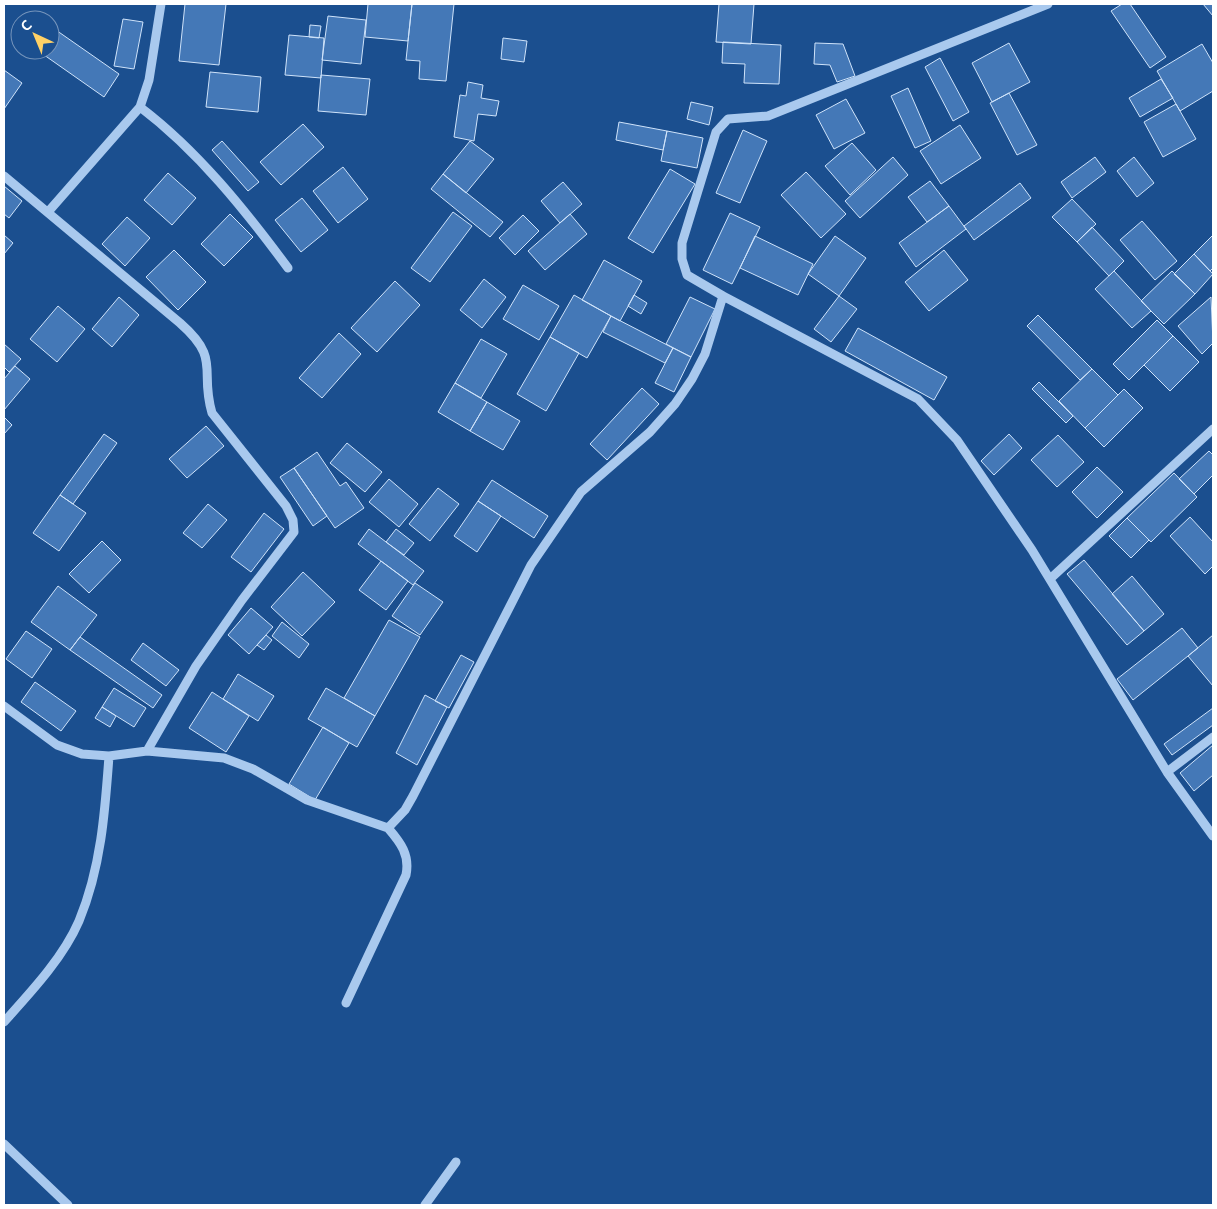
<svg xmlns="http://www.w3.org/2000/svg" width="1217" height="1209" font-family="Ubuntu,sans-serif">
	<rect width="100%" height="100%" fill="#1b4f8f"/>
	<!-- building -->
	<path fill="#4478b7" stroke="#cfe3fa" d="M185,4H226L219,65L179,61Z
		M368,4H412L408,41L365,37Z
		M412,4H454L446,81L419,79L420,61L406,60Z
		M719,4H754L751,44L716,42Z
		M1122,4H1130L1166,57L1150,68L1111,11Z
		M1203,4H1213V16Z
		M328,16L366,20L361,64L322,60Z
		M123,19L143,22L134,69L114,66Z
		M310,25L321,26L319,38L309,37Z
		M53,28L119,74L104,97L37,50H50V32Z
		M289,35L324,38L321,78L285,75Z
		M503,38L527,41L524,62L501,59Z
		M723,42L781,45L779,84L744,83L745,64L722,63Z
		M815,43L843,44L855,76L837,82L830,65L814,64Z
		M1009,43L1030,82L992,102L972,63Z
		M1202,44L1213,63V91L1180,111L1157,71Z
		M940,58L969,112L953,121L925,67Z
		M4,70L22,83L4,109Z
		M210,72L261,77L258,112L206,107Z
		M321,75L370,79L366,115L318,111Z
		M1161,79L1173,98L1140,117L1129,98Z
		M468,82L483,85L481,98L499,101L496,116L478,114L474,141L454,137L460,95L466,96Z
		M908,88L931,141L915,148L891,96Z
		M1009,93L1037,145L1017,155L990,103Z
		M846,99L865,133L834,149L816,115Z
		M691,102L713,107L709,125L687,119Z
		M1176,104L1196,139L1163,157L1144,122Z
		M619,122L667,131L663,150L616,140Z
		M303,124L324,147L281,185L260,162Z
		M960,125L981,158L941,184L920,151Z
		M743,130L767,141L740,203L716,193Z
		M667,131L703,138L697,168L661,161Z
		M222,141L259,182L248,191L212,150Z
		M470,141L494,159L466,193L443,174Z
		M852,143L876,170L850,195L825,166Z
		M893,157L908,175L860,218L845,201Z
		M1095,157L1106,172L1072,198L1061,182Z
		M1134,157L1154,183L1137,197L1117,171Z
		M343,167L368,199L338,223L313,191Z
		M670,169L695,184L653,253L628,238Z
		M806,172L846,214L821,238L781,195Z
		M168,173L196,198L172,225L144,200Z
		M443,174L503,222L490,237L431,189Z
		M930,181L949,206L927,222L908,197Z
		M563,182L582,204L560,223L541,201Z
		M1020,183L1031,198L974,240L964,226Z
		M4,186L22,201L9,218L4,214Z
		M302,198L328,230L301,252L275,220Z
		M1072,199L1096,224L1077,242L1052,217Z
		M949,206L966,229L916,267L899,243Z
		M453,212L472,226L430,282L411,268Z
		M730,213L760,227L732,284L703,270Z
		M230,214L253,237L224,266L201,244Z
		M570,214L587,234L545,270L528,251Z
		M523,215L539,231L515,255L499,238Z
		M127,217L150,238L125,266L102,244Z
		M1142,221L1177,261L1155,280L1120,240Z
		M1092,227L1124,261L1109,276L1077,242Z
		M4,235L13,243L4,254Z
		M1213,235V268L1210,271L1194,254Z
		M755,236L813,264L798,295L740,268Z
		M835,236L866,258L839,296L808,274Z
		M174,250L206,282L178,310L146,277Z
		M944,250L968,280L929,311L905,282Z
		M1194,254L1213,274L1195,294L1174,274Z
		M604,260L642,281L620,321L582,300Z
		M1114,271L1151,311L1132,328L1095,289Z
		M1172,271L1195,294L1164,324L1141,301Z
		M484,279L506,297L482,328L460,310Z
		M395,281L420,305L377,352L351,328Z
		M523,285L559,306L539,340L503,319Z
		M574,295L611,316L587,358L550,337Z
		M634,295L647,303L641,314L628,306Z
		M839,296L857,309L831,342L814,329Z
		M119,297L139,315L112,347L92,329Z
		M690,297L715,309L691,357L666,344Z
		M1211,297L1213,343L1202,354L1178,326Z
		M58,306L85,329L57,362L30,339Z
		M1038,315L1092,369L1080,380L1027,326Z
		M611,316L673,348L665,363L603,332Z
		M1157,320L1173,336L1129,380L1113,364Z
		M858,328L947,377L934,400L845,351Z
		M339,333L361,354L322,398L299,378Z
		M1173,336L1199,362L1170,391L1144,365Z
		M550,337L579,353L546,411L517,394Z
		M481,339L507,354L481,398L455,383Z
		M4,344L21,359L9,372L4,367Z
		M673,348L691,357L674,392L655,383Z
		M15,366L30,379L4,410V379Z
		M1092,369L1118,395L1085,428L1059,401Z
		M1039,382L1073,416L1066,423L1032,389Z
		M455,383L487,402L470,431L438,412Z
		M642,388L659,404L607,460L590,444Z
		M1124,389L1143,408L1104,447L1085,428Z
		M487,402L520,421L503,450L470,431Z
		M4,417L12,425L4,434Z
		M206,426L224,446L187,478L169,459Z
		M104,434L117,443L73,504L60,495Z
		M1009,434L1022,448L994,475L981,461Z
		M1058,435L1084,462L1057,487L1031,460Z
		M347,443L382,472L365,492L330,463Z
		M1209,451L1213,455V475L1194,494L1179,479Z
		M317,452L340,486L346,482L364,508L335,528L294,468Z
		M1097,467L1123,492L1097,518L1072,492Z
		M294,468L327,516L313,526L280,477Z
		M1174,473L1197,497L1151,542L1127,518Z
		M389,479L418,504L399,527L369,502Z
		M492,480L548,516L534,538L478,501Z
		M438,488L459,504L430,541L409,524Z
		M60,495L86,513L59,551L33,533Z
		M478,501L501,516L477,552L454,536Z
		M208,504L227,520L202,548L183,533Z
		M264,513L284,529L251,572L231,557Z
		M1190,517L1213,542V566L1205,574L1170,536Z
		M1127,518L1149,540L1131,558L1109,536Z
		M369,529L424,571L413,585L358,544Z
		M396,529L414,543L404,555L386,542Z
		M102,541L121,560L89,593L69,574Z
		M1084,560L1144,631L1127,645L1067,574Z
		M381,561L408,581L386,610L359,590Z
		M303,572L335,602L302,636L271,607Z
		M1132,576L1164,614L1144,631L1112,594Z
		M415,583L443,602L420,635L392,616Z
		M58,586L97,615L70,650L31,622Z
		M251,608L273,627L249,654L228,635Z
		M389,620L420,637L375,716L344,698Z
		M282,622L309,644L299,658L272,636Z
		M1182,628L1198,648L1133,700L1117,679Z
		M26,631L52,649L32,678L6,659Z
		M266,635L272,640L264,650L257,645Z
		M1213,635V686L1188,656Z
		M80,637L162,695L153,708L70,650Z
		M143,643L179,670L166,686L131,660Z
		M461,655L474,662L449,708L435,701Z
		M238,674L274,696L258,721L223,699Z
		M35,682L76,711L61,731L21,702Z
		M114,688L146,708L134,727L102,707Z
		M326,688L375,716L357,747L308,719Z
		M212,692L249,716L226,752L189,728Z
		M425,695L447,707L417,765L396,753Z
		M102,707L116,716L110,727L95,718Z
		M1213,708V725L1172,755L1164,744Z
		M323,727L349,743L315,800L289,784Z
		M1213,745V775L1194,791L1180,773Z"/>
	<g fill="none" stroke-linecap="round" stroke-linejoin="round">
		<!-- minor -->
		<path stroke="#a9c9ee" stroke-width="9" d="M140,107C198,151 245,210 288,268
			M4,176L180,323C222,360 199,369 212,413L286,506L293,520L294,532L242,600L196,666L147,751
			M48,212L140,107L149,80L161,4
			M723,296L918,399L957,440L1032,550L1167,772L1213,836
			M1050,579L1213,429
			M4,706L57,745L82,754L109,756L147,751L224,758L253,769L307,800L388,828L405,810L413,796L531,565L581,492L650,432L675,404L692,379L705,354L723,296L687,275L682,259V243L716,132L728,119L768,116L1048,4
			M1167,772L1213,737
			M346,1003L406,875C410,855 401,843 388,828
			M4,1022C31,992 63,958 79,921C101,868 105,812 109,756
			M4,1144L68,1205
			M425,1205L456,1162"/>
	</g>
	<!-- border -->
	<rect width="1217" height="1209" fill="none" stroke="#ffffff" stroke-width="10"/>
	<!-- north arrow -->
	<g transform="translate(35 35) rotate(316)"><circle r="24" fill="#1b4f8f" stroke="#7695bc"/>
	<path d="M0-4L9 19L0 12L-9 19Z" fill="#ffd166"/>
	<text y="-8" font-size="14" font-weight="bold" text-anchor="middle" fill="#ffffff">С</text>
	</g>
</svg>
